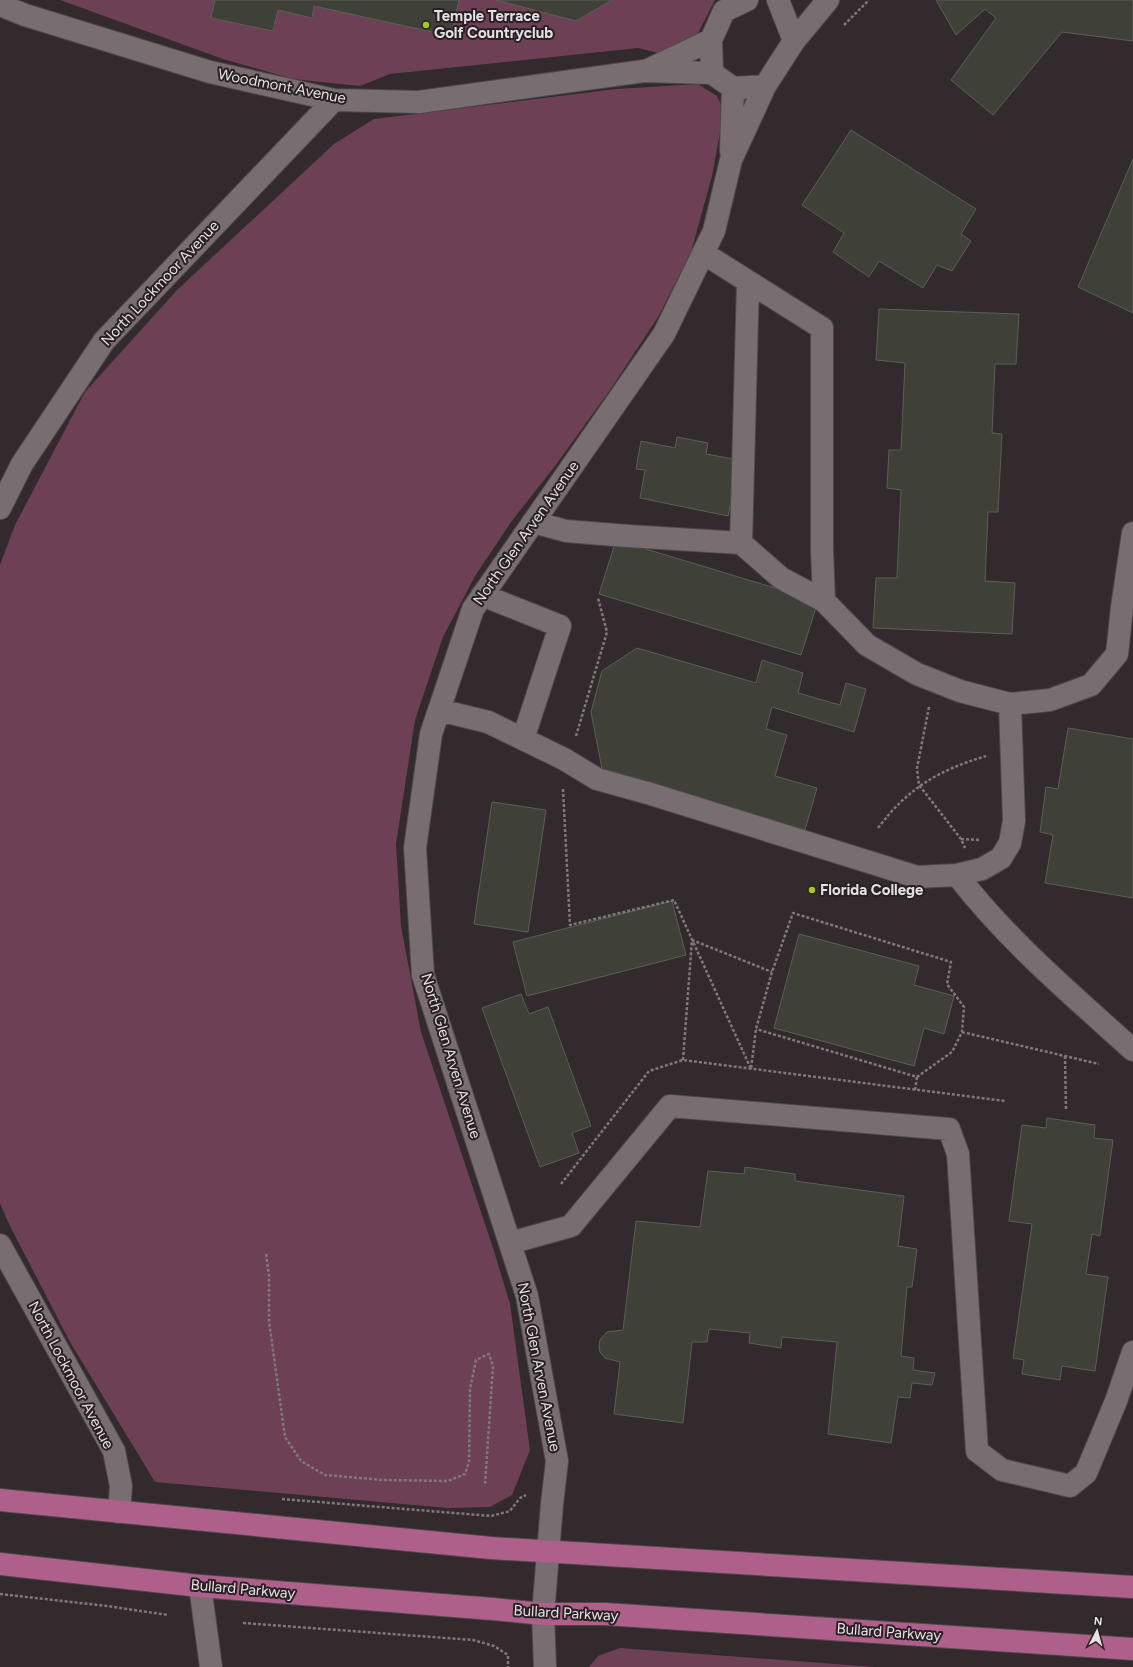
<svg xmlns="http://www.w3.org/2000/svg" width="1133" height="1667" font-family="Figtree,sans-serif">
	<rect width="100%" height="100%" fill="#322a2d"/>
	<!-- green -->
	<path fill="#6d4056" d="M60,0H715L691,47L667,55L638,48L390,74L360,86L293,79L223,59Z
		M698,84L717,96L724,111L712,176L691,252L658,317L610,390L555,466L511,522L475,576L443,637L415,720L396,844L401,926L421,1032L493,1248L510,1304L530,1450L512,1495L490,1507L448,1508L155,1482L70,1342L8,1222L0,1203V565L15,525L85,392L177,290L334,144L374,119L616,89Z
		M620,1648L875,1667H589L598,1656Z"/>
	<!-- building -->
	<path fill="#3f4139" stroke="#5c5f56" d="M215,0H459L451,36L314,6L312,18L278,10L273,31L211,18Z
		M496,0H612L576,21Z
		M936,0H1133V41L1062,32L993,115L951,80L996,18L985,9L956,35Z
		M851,130L976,209L961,234L971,241L952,271L937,265L923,288L879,261L869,277L833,252L844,233L802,205Z
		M1133,159V313L1078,287Z
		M879,309L1019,314L1016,364H995L992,433L1002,434L998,512H988L985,581L1015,583L1012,634L873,628L876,578H897L901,490L887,488L889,450H901L905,363L876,360Z
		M677,437L708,443L706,454L739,460L728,516L640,498L645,470L636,469L641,441L675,448Z
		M616,540L818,601L801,655L599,594Z
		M637,648L756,683L762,660L803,673L798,693L840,705L846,683L866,689L854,732L772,707L766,729L787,735L775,776L817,788L805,830L603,774L591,712L602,671Z
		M1068,728L1133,739V898L1045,883L1053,835L1040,832L1046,787L1058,789Z
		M492,802L546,810L528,932L474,924Z
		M672,901L686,955L527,996L513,942Z
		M799,934L919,966L914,985L954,996L944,1034L924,1028L914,1066L774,1028Z
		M521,994L529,1014L548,1007L591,1126L572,1133L579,1153L540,1167L482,1008Z
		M1047,1118L1095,1125L1094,1138L1113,1140L1100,1236L1092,1234L1086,1274L1108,1277L1095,1371L1062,1366L1060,1380L1022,1374L1024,1360L1013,1358L1032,1224L1009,1221L1022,1125L1046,1128Z
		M745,1167L795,1174V1181L904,1196L898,1246L917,1249L912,1287H907L901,1356L914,1358L913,1370L935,1373L932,1385L912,1383L910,1398L898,1397L891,1443L828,1434L837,1342L782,1337L781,1348L749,1343L750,1333L709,1329L707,1342H692L683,1423L614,1414L620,1362L605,1358L600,1352L599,1346L600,1340L607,1332L623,1330L636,1221L700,1227L708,1171L744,1174Z"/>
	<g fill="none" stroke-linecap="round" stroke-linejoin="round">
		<!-- minor casing -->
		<g stroke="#4f484b" stroke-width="24">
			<path id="minor" d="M747,0L724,11L711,40L712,73L733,88L765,86L794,41L778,0
				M0,5L25,15L210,72L334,100L419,102L644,71L712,73
				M794,41L828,0
				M650,69L711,40
				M731,151L733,88
				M703,253L822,328V550L824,601
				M0,508L22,464L104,341L334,100
				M533,522L566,531L628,536L741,543L781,578L824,601L867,645L917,674L960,691L1010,704L1050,700L1091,685L1117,654L1122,607L1133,533
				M741,543L748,282
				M482,595L560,626L523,739
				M439,710L488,722L564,759L597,779L651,794L917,877L957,875L982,869L1001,858L1010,843L1014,821L1010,704
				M957,875C1008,941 1071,994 1133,1050
				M510,1243L571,1226L670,1106L949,1129L958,1154L977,1451L1002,1470L1070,1486L1086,1473L1116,1401L1133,1352
				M0,1245L114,1451L121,1486L119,1512
				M200,1586L211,1667
				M545,1667L543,1614L552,1504L557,1461L527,1296L423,975L415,848L431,734L473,609L664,334L714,231L731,160L765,86"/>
		</g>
		<!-- major casing -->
		<g stroke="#4f484b" stroke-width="24">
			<path id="major" d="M0,1500L491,1548L1133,1587
				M0,1564L200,1586L493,1609L543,1614H605L1133,1649"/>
		</g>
		<!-- path -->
		<path stroke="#80787b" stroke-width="2.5" stroke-dasharray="3 2" stroke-linecap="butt" d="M844,25L869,0
			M929,707L917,768L919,785L961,839L965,848
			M576,736L607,632L598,598
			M563,789L570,925L674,900L751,1069L756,1029L772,972L793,913L951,962L947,984L964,1007L962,1032L952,1052L917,1077L756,1029
			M878,828C908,788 939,770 986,756
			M961,839L980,840
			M962,1032L1099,1064
			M1065,1056L1066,1111
			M683,1060L692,940L772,972
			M915,1090L917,1077
			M561,1184L649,1071L683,1060L1005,1101
			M266,1254L269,1276V1321L285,1437L301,1461L325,1475L383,1480L448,1481L465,1474L469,1462L470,1389L476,1360L489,1354L493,1366L485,1485
			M282,1499L491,1516L510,1511L520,1498L526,1495
			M0,1594L107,1606L168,1615
			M243,1623L473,1640L494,1646L508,1655V1667"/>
		<!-- minor -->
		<use href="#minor" stroke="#786e72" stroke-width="22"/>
		<!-- major -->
		<use href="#major" stroke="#af608a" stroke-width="22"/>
	</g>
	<!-- markers -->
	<g fill="#a7c71e" stroke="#282024" stroke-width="1.5">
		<circle cx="426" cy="25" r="4"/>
		<circle cx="812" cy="890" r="4"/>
	</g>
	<g text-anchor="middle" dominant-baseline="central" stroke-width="4" stroke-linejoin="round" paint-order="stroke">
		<!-- poi labels -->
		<g font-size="15" font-weight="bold" fill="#e7e1e3" stroke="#282024" text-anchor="start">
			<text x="434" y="16">Temple Terrace<tspan x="434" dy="17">Golf Countryclub</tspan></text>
			<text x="820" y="890">Florida College</text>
		</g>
		<!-- street labels -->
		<g font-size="15" fill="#e7e1e3" stroke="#282024">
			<text transform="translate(282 86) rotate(11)">Woodmont Avenue</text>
			<text transform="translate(160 283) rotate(-47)">North Lockmoor Avenue</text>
			<text transform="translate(526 533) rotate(-55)">North Glen Arven Avenue</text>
			<text transform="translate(451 1056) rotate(73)">North Glen Arven Avenue</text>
			<text transform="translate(539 1367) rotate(79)">North Glen Arven Avenue</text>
			<text transform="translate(71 1375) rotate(62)">North Lockmoor Avenue</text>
			<text transform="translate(243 1589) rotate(5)">Bullard Parkway</text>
			<text transform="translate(566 1613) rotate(3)">Bullard Parkway</text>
			<text transform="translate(889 1632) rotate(4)">Bullard Parkway</text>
		</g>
	</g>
	<!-- north arrow -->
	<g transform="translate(1097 1631) rotate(6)" stroke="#282024" stroke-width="3" paint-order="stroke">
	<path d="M0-3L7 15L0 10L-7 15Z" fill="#e7e1e3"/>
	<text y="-6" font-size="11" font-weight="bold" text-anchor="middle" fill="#e7e1e3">N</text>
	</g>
</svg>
